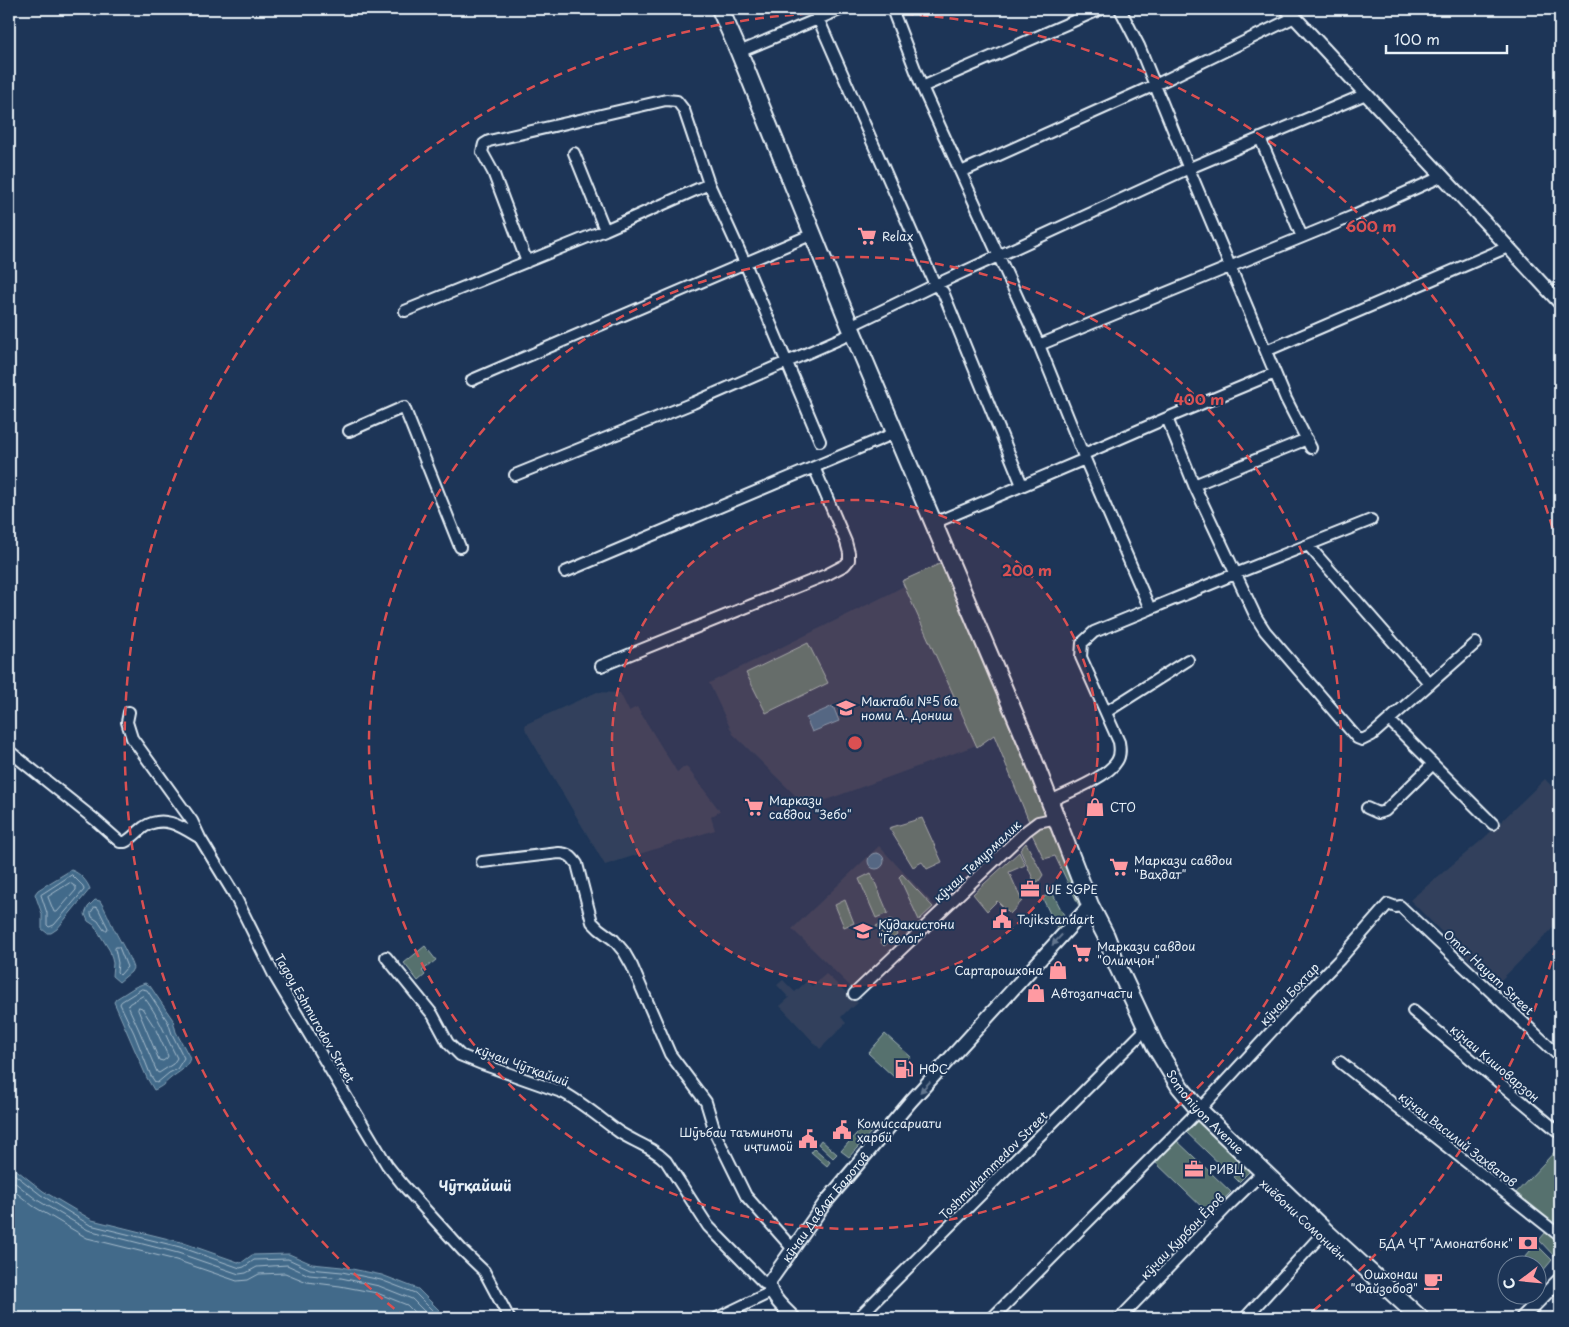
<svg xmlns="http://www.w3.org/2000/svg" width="1569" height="1327" font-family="'Playpen Sans',sans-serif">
	<rect width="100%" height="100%" fill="#1d3557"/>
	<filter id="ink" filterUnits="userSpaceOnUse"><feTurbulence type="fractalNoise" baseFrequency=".02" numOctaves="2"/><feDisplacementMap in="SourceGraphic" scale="10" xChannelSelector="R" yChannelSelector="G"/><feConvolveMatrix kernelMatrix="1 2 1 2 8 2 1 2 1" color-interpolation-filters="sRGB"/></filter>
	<g filter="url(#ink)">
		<!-- built -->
		<path fill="#30415c" d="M915,580L985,742L807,807L733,734L709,683L887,595Z
			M597,692L620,693L629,711L637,707L677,772L686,766L720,811L711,817L715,830L605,865L526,731L525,727L526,724Z
			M1545,779L1560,795V921L1499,982L1484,966L1479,970L1410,900L1483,839Z
			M879,846L937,908L853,989L792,929Z
			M826,974L858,1003L852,1008L851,1007L841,1017L846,1023L820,1049L780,1006L789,998L777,985L783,980L795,992L807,981L812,986Z"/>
		<!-- green -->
		<path fill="#56716e" stroke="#9fb1b3" d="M948,560L1053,816L1030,824L994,735L977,747L902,581Z
			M808,643L828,683L766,713L746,673Z
			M922,818L942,862L927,869L922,862L913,867L889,828Z
			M1057,818L1090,905L1083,914L1055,856L1044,859L1029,828Z
			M1026,843L1043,875L1039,881L1035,883L1020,850Z
			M1019,852L1025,865L1009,872L1022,901L1010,914L997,901L987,911L973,894Z
			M871,873L888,913L876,918L859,879Z
			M902,874L933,907L919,920L899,877Z
			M1053,894L1067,921L1058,930L1042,897Z
			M845,900L854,923L844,927L835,905Z
			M891,919L897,935L884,946L880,941L884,936L876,926Z
			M425,946L436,960L422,971L425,975L418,981L404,963Z
			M885,1034L911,1057L894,1077L868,1053Z
			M1197,1116L1252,1169L1239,1182L1234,1177L1240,1171L1236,1167L1229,1173L1184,1130Z
			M865,1124L872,1131L849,1157L841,1151Z
			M1174,1138L1231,1192L1209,1214L1153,1160Z
			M821,1140L837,1154L833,1158L818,1144Z
			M1560,1146V1203L1558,1205L1560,1207V1229L1514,1195Z
			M814,1148L830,1162L827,1166L811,1152Z
			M1546,1232L1560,1243V1251L1555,1257L1539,1240Z
			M1536,1244L1552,1260L1542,1272L1537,1267L1536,1264H1533L1525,1257Z"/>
		<!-- water -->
		<path fill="#426b8a" stroke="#84a1b6" d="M833,706L839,721L812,732L806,718Z
			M868 861a8 8 0 1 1 16 0a8 8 0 1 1-16 0Z
			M71,870C80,873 87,881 90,889L57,929L51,933H47L42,929V914L35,894L38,890Z
			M95,900L100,901C106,910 109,919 114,929C121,943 128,953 133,968L131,972L119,982L112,976L113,963L110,951L94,925L88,921L85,914L88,907Z
			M145,983L150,986L173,1020L176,1032L190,1058C187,1069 178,1072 171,1078C165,1083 162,1087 154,1090L147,1078L114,1002L116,999L135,987Z
			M9,1164L43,1191L92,1220L181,1242L241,1263L252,1255L289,1254L312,1264L342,1267L382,1275L418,1289L447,1318H9Z"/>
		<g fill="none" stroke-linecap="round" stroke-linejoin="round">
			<!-- shore -->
			<path stroke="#a6bbcc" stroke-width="1" d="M72,875L83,886L84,890L54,925L49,927L47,925V913L41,895Z
				M70,883L76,887V890L57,912H54L48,897Z
				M95,907L98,908L108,928L107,930H104L98,921L92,917L91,913Z
				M116,947H119L127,967L120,975L117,972L118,963L115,949Z
				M142,989L147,990L168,1022L172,1034L184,1058L177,1069L169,1073L157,1083L155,1082L151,1076L134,1033L120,1004L121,1002Z
				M143,996C158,1014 166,1037 177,1058L173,1064L159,1073L157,1072L139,1030L128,1006L129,1004Z
				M139,1007L142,1008L155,1028L168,1056L167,1058L163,1061L159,1060L138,1010Z
				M9,1170L41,1195L90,1225L180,1247L240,1268L244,1267L254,1260L288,1259L310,1269L342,1272L381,1280L415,1293L440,1318
				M9,1178L37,1200L88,1230L178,1253L239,1274L246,1273L257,1267L287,1265L309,1275L341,1278L379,1286L412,1299L431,1318
				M9,1187L33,1206L87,1238L176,1260L237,1281L248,1280L259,1274L285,1273L307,1282L340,1286L377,1293L407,1305L420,1318"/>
			<!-- minor casing -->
			<g stroke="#e8f1f8" stroke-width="14">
				<path id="minor" d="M814,9L935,285L943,292L1022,485
					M892,9L922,87L1039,345L1085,459L1150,609L1094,632L1082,643L1081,657L1119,742C1120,748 1121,755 1117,761C1108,777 1067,793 1050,801
					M1120,9L1139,46L1189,169L1286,399L1311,448
					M739,52L842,9
					M922,87L1101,9
					M1260,138L1302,237
					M574,153L605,230
					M961,172L1155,85L1295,17
					M527,262L493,172L482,152L484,144L489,141L666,100L677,101L684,110L709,184L745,263L820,441
					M405,311L605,230L709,184
					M850,326L935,285L1185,170L1366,94
					M1039,345L1356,215L1443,176
					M1266,351L1508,247
					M472,380L813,234
					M1167,418L1275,373
					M349,431L404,407L460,547
					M1084,454L1167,418L1194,485L1256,617L1265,631L1357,738L1362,740L1372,735L1476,643
					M515,475L693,403L853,333
					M1194,485L1307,439
					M934,523L1085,459
					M1308,545L1430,684
					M565,572L895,433
					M1150,609L1235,574L1371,520
					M601,666L826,575L845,565L849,560V553L846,542L814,467
					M129,712L127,722L132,738L192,821L200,838L234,894L275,977L387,1165L403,1185L463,1251L484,1271L509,1318
					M1106,712L1188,660
					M1389,720L1493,824
					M9,751L94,819L120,842H125C132,838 137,832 144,827C164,814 182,827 200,838
					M1367,808L1378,813L1385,811L1433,764
					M482,862L559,853C568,853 572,857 577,864L592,922L599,929L614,940L624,952L632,966L670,1054L706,1102L716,1135L746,1196L792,1248
					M386,957L433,1015L448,1043L460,1055L482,1064L564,1093C584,1104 601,1119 619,1132C636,1143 651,1146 666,1161L708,1226L764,1283L769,1285
					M854,994L1026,831L1038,822L1057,818
					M1413,1011L1560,1133
					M1340,1062L1560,1236
					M717,1318L771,1292
					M858,1318L1146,1029
					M992,1318L1199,1110L1306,994L1340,959L1388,904L1396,907L1400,906L1560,1057
					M1120,1318L1228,1206L1263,1172
					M1245,1318L1325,1231"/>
			</g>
			<!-- tertiary casing -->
			<g stroke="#e8f1f8" stroke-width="16">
				<g id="tertiary">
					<path d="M1287,9L1560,303"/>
					<path id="s1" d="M794,1318C785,1309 767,1294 770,1281L825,1203L911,1101L1090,905"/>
					<path d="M1522,1318L1560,1279"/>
				</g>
			</g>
			<!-- trunk casing -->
			<g stroke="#e8f1f8" stroke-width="20">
				<g id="trunk">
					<path id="s2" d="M720,9L739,52L850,326L1029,748L1090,905L1106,936L1117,965L1155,1046L1180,1087L1199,1110L1325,1231L1420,1318"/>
				</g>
			</g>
			<!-- minor -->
			<use href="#minor" stroke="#1d3557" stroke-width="10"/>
			<!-- tertiary -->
			<use href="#tertiary" stroke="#1d3557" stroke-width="12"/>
			<!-- trunk -->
			<use href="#trunk" stroke="#1d3557" stroke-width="16"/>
		</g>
		<!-- one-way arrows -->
		<defs><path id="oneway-solid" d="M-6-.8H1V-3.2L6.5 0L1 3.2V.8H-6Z" transform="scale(1.25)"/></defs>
		<g fill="#64778f">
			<use href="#oneway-solid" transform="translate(1057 940) rotate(133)"/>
			<use href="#oneway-solid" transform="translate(925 1087) rotate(133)"/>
		</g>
	</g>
	<!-- distance rings -->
	<circle cx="855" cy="743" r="243" fill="#da5052" fill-opacity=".12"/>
	<g fill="none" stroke="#da5052" stroke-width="2.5" stroke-dasharray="9 6">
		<circle cx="855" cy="743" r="243"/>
		<circle cx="855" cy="743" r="486"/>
		<path d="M1560 932A730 730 0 0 1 1304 1318M406 1318A730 730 0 1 1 1560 554"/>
	</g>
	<!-- icons -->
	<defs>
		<g id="supermarket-bare" transform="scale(1.5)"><path d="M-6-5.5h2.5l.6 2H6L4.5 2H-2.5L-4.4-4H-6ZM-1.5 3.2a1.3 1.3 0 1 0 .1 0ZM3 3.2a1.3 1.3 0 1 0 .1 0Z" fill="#ff9aa2" stroke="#1d3557" stroke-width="2.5" paint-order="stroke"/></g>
		<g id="school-bare" transform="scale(1.5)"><path d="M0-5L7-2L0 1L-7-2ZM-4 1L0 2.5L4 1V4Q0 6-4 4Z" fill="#ff9aa2" stroke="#1d3557" stroke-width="2.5" paint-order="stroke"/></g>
		<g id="shop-bare" transform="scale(1.5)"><path d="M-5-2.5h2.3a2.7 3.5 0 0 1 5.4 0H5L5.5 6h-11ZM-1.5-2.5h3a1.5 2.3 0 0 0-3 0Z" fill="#ff9aa2" stroke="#1d3557" stroke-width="2.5" paint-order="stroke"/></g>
		<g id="office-bare" transform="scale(1.5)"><path d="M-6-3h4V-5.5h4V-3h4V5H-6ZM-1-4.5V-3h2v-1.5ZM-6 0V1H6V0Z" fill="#ff9aa2" stroke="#1d3557" stroke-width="2.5" paint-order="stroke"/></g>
		<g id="civic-bare" transform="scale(1.5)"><path d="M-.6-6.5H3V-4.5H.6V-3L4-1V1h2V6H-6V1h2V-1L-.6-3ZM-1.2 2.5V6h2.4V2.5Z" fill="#ff9aa2" stroke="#1d3557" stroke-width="2.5" paint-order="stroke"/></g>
		<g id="fuel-bare" transform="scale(1.5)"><path d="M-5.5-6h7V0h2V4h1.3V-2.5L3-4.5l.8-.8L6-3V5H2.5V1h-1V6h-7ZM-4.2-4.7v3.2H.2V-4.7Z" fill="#ff9aa2" stroke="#1d3557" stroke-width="2.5" paint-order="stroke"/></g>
		<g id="bank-bare" transform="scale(1.5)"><path d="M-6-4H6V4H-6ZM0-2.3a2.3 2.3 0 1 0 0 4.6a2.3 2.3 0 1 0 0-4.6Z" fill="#ff9aa2" stroke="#1d3557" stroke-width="2.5" paint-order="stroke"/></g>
		<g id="cafe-bare" transform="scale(1.5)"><path d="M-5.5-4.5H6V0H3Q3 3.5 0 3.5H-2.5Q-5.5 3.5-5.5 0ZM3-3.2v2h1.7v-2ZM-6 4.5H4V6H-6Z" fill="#ff9aa2" stroke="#1d3557" stroke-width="2.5" paint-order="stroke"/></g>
	</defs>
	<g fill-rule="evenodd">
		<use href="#supermarket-bare" x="867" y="236"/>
		<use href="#school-bare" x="846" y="708"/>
		<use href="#supermarket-bare" x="754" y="807"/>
		<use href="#shop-bare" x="1095" y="807"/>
		<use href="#supermarket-bare" x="1119" y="867"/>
		<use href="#office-bare" x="1030" y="889"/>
		<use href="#civic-bare" x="1002" y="919"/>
		<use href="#school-bare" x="863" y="931"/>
		<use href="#supermarket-bare" x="1082" y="953"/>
		<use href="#shop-bare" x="1058" y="970"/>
		<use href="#shop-bare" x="1036" y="993"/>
		<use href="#fuel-bare" x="904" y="1069"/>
		<use href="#civic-bare" x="842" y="1130"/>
		<use href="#civic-bare" x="808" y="1139"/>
		<use href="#office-bare" x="1194" y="1169"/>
		<use href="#bank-bare" x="1528" y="1243"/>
		<use href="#cafe-bare" x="1433" y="1281"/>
	</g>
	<g text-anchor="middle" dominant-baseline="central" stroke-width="4" stroke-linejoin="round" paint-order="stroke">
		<!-- poi labels -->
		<g font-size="12" fill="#e8f1f8" stroke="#1d3557" text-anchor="start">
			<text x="882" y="236">Relax</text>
			<text x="861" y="701">Мактаби №5 ба<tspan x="861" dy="14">номи А. Дониш</tspan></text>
			<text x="769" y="800">Маркази<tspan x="769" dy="14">савдои "Зебо"</tspan></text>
			<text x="1110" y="807">СТО</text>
			<text x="1134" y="860">Маркази савдои<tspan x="1134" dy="14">"Ваҳдат"</tspan></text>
			<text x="1045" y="889">UE SGPE</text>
			<text x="1017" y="919">Tojikstandart</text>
			<text x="878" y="924">Кӯдакистони<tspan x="878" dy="14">"Геолог"</tspan></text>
			<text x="1097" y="946">Маркази савдои<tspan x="1097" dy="14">"Олимҷон"</tspan></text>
			<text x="1043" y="970" text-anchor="end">Сартарошхона</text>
			<text x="1051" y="993">Автозапчасти</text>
			<text x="919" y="1069">НФС</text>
			<text x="857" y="1123">Комиссариати<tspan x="857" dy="14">ҳарбӣ</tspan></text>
			<text x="793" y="1132" text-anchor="end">Шӯъбаи таъминоти<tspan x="793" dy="14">иҷтимоӣ</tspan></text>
			<text x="1209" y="1169">РИВЦ</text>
			<text x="1513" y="1243" text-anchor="end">БДА ҶТ "Амонатбонк"</text>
			<text x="1418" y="1274" text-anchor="end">Ошхонаи<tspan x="1418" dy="14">"Файзобод"</tspan></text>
		</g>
		<!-- street labels -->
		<g font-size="12" fill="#e8f1f8" stroke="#1d3557">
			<text transform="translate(977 861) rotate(-43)">кӯчаи Темурмалик</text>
			<text transform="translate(1489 972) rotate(43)">Omar Hayam Street</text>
			<text transform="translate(1289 994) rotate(-47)">кӯчаи Бохтар</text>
			<text transform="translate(315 1018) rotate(60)">Tagoy Eshmurodov Street</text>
			<text transform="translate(1495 1063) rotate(40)">кӯчаи Кишоварзон</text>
			<text transform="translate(522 1065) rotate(20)">кӯчаи Чӯтқайшӣ</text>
			<text stroke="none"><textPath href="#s2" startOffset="1208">Somoniyon Avenue</textPath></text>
			<text transform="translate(1458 1139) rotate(38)">кӯчаи Василий Захватов</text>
			<text transform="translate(993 1165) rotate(-45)">Toshmuhammedov Street</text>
			<text stroke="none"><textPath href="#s1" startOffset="138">кӯчаи Давлат Баротов</textPath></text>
			<text transform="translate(1303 1219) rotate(43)">хиёбони Сомониён</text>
			<text transform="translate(1182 1236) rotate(-46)">кӯчаи Қурбон Ёров</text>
		</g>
		<!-- neighbourhood labels -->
		<g font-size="14" font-weight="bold" fill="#e8f1f8" stroke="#1d3557">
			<text x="475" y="1185">Чӯтқайшӣ</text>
		</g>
	</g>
	<circle cx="855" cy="743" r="8" fill="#da5052" stroke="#1d3557" stroke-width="2.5"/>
	<g font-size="15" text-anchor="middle" font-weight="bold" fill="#da5052" stroke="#1d3557" stroke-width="4" stroke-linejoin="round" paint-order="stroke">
		<text x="1371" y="232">600 m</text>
		<text x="1199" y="405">400 m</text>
		<text x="1027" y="576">200 m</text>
	</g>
	<!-- margin -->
	<rect width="1569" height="1327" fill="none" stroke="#1d3557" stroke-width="30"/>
	<rect x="15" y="15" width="1539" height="1297" fill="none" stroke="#e8f1f8" stroke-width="2" filter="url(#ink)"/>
	<!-- north arrow -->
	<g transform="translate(1522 1280) rotate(254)"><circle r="24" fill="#1d3557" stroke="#6e8097"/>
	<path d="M0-4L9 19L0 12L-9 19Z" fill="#ff9aa2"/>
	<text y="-8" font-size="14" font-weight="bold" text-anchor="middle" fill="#e8f1f8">С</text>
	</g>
	<!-- scale -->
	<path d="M1386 45v8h121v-8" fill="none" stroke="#e8f1f8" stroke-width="2.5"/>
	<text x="1394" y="45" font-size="15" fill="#e8f1f8" stroke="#1d3557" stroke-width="4" paint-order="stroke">100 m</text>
</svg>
